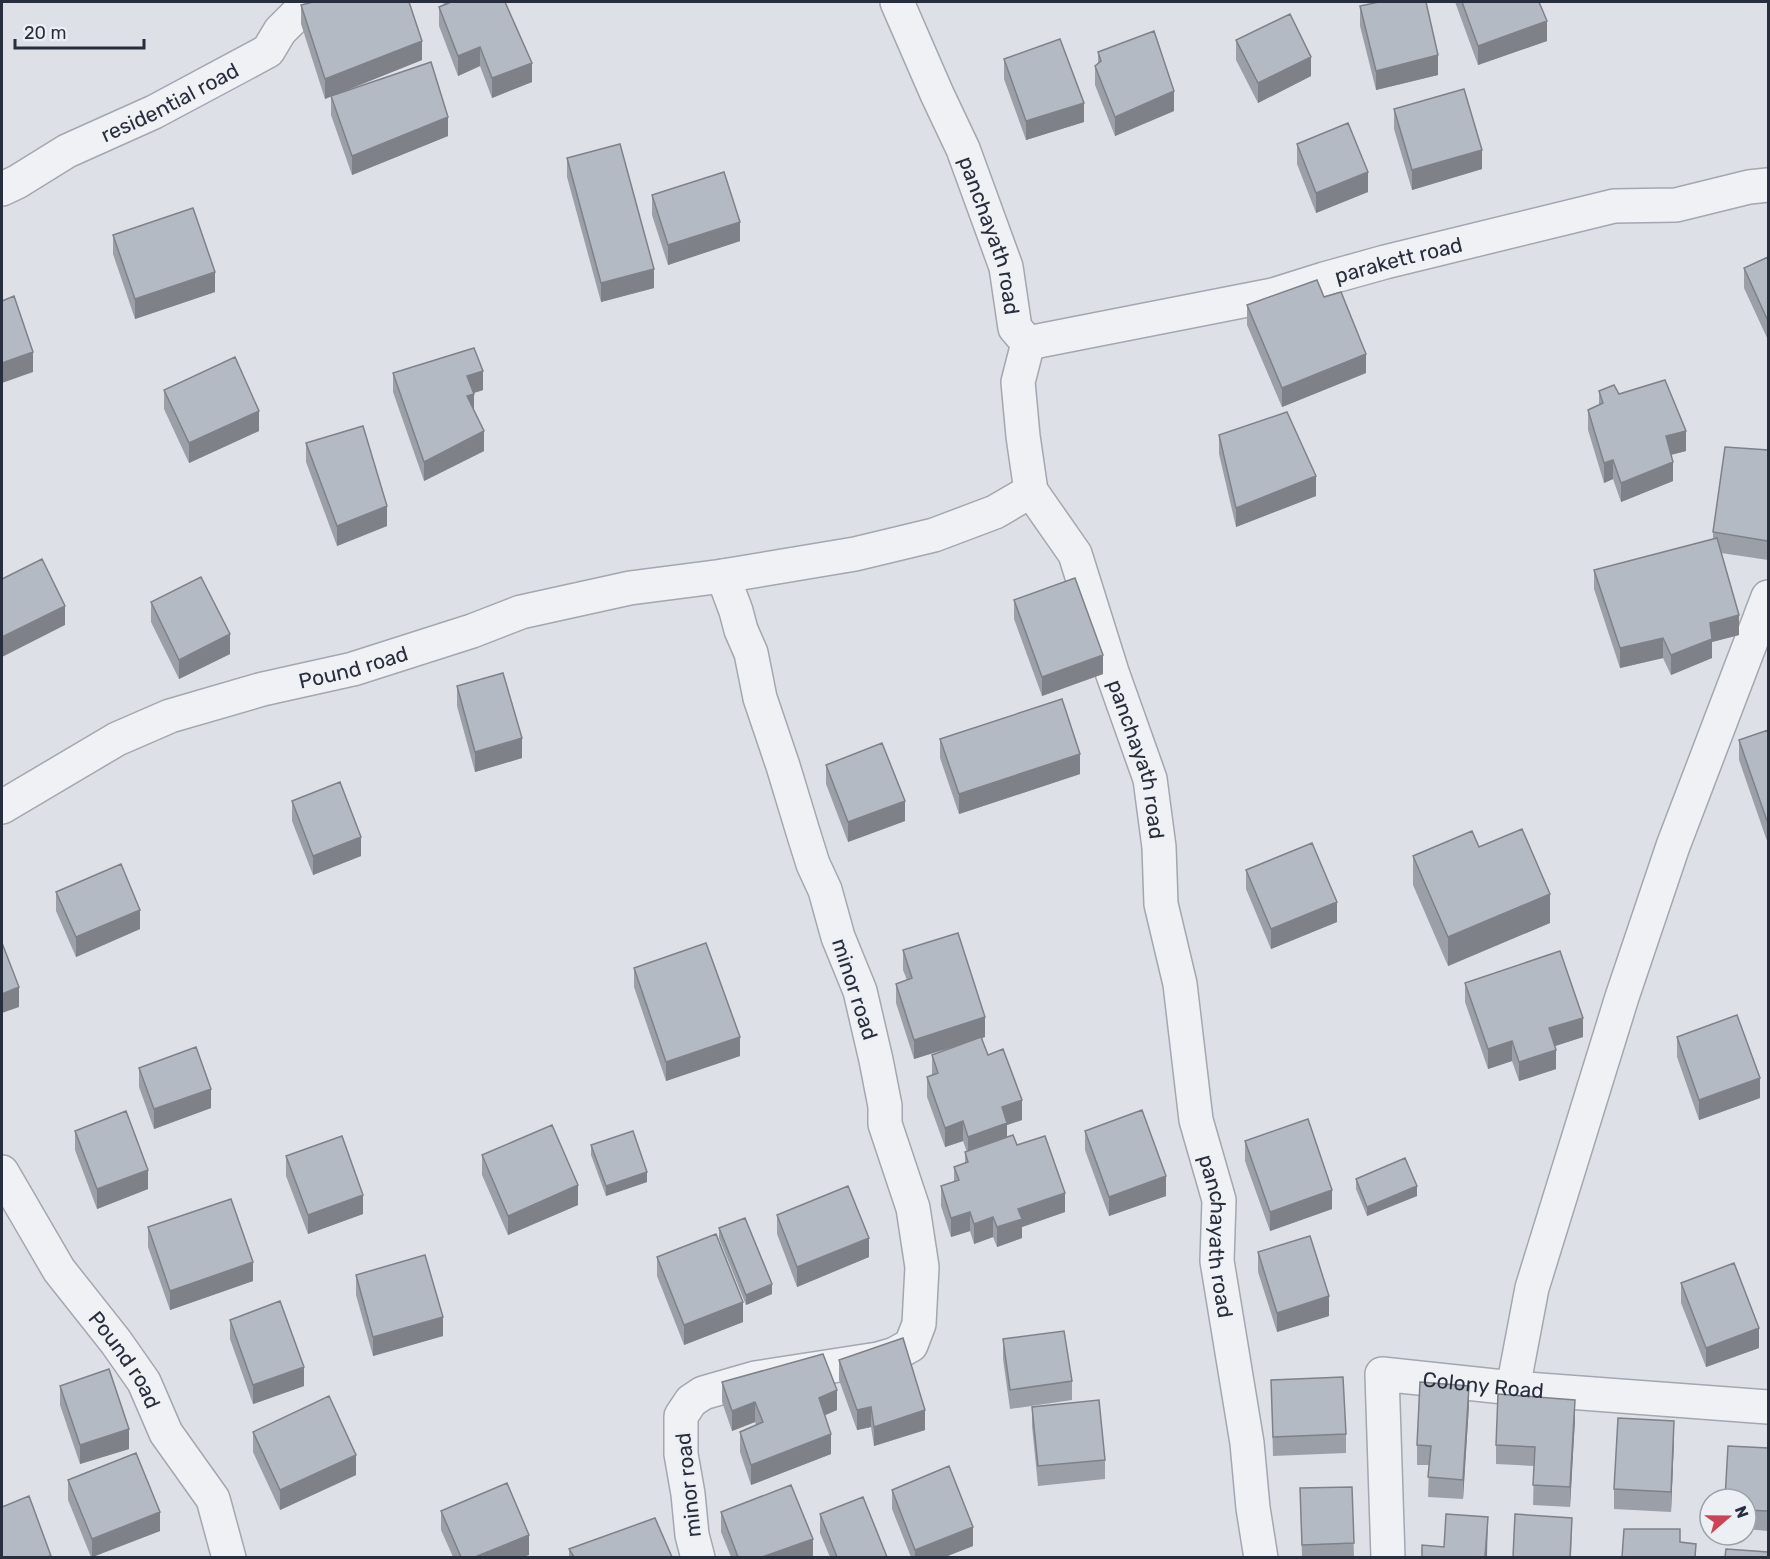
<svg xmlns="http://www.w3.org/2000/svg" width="1770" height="1559" font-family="Rubik,sans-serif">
	<rect width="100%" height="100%" fill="#dde0e7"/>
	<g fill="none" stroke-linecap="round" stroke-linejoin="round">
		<!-- minor casing -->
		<g stroke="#a3a7b1" stroke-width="36">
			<g id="minor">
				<path id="s1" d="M897,2L937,94L963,149L1006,267L1015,328L1028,343L1018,382L1023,436L1031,491L1075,554L1112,672L1150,779L1159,847L1161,904L1180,984L1196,1120L1219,1200L1217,1261L1247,1443L1253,1508L1261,1558"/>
				<path id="s2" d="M2,189L17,182L67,151L154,112L268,51L280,31L297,14L324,2"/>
				<path id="s3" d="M1028,343L1273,295L1324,279L1385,262L1614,206L1676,205L1749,187L1768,185"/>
				<path id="s4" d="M2,807L117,739L170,716L263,689L353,669L472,631L521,612L630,588L723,576"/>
				<path id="s5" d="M2,1172L59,1270L116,1342L144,1382L166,1433L213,1499L229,1558"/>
				<path d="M1513,1388L1532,1288L1622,997L1673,846L1768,597"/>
				<path d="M698,1558L692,1535L688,1494L681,1454V1416L691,1401L703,1393L755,1378L878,1359L895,1354L911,1345L919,1324L922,1267L913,1208L885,1124V1106L876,1060L860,991L838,937L825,890L813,864L803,832L783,766L760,698L751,653L741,630L736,611L723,576L855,554L934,535L995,512L1031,491"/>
				<path id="s6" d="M1388,1558L1382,1374L1513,1388L1768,1407"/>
			</g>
		</g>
		<!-- minor -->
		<use href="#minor" stroke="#eff1f5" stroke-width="33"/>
	</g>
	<!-- wall -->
	<path fill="#9ba0a8" d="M443,2H505L532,82L492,98L480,66L458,76L439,26V7L444,5Z
		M1455,2H1539L1547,41L1478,65Z
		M301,5L422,60L344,91L448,136L352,175L331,115V96L325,99L301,24Z
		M1360,6L1438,75L1376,90L1360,26Z
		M1236,40L1311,76L1258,103L1236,60Z
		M1098,52L1174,111L1115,136L1095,85V66L1098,64Z
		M1004,59L1084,122L1026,140L1004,79Z
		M1394,109L1482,169L1412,190L1394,129Z
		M1297,144L1368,192L1316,213L1297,164Z
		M567,158L654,288L601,302L567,177Z
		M652,195L740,241L668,265L652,215Z
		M113,235L215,292L135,319L113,254Z
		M1768,257V340L1744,288V268Z
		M1324,297L1366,373L1282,407L1247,325V305Z
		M393,373L483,390L474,393V411L484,451L424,481L393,392Z
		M164,390L259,431L189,463L164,409Z
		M1599,391L1619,394L1686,451L1671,455L1673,481L1621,502L1613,479L1604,483L1588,430V410L1599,405Z
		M1219,435L1316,496L1236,527L1219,454Z
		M306,443L387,526L337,546L306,462Z
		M1768,450V560L1721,553L1739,635L1712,642V658L1671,675L1663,658L1620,668L1594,589V570L1713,539V532Z
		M1014,600L1103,674L1042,696L1014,619Z
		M151,602L230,654L179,679L151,622Z
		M457,686L522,758L475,772L457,706Z
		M1768,730V840L1767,841L1739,760V740Z
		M940,739L1080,774L959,814L940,758Z
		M826,765L905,821L848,842L826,784Z
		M292,801L361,856L313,875L292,821Z
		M1479,847L1550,923L1448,966L1413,885V856Z
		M1246,870L1337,922L1271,949L1246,889Z
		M56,892L140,929L76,957L56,911Z
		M903,950L985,1037L982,1038L988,1055L1022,1120L1007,1125V1137L1017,1145L1065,1212L1022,1227V1238L997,1247L993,1237L974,1244L970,1231L951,1237L941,1206V1186L954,1181V1167L965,1163V1152H967L963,1141L945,1147L927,1097V1077L932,1075V1055L964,1043L914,1059L896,1003V984L907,980L903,970Z
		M634,968L740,1056L666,1081L634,987Z
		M1465,983L1583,1037L1555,1046L1556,1069L1519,1081L1512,1061L1488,1069L1465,1002Z
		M1677,1037L1760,1098L1699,1120L1677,1057Z
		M139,1068L211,1108L154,1129L139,1087Z
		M75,1131L148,1189L97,1209L75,1150Z
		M1085,1131L1166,1196L1109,1216L1085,1150Z
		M1245,1141L1332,1209L1270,1231L1245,1161Z
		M591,1145L647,1182L606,1196L591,1155Z
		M482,1155L578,1205L508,1235L482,1175Z
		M286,1156L363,1214L308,1234L286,1176Z
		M1356,1179L1417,1196L1367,1216L1356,1189Z
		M777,1215L869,1257L797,1287L777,1234Z
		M148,1227L253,1281L170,1310L148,1247Z
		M719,1228L772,1294L746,1305L719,1238Z
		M1258,1252L1329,1316L1277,1332L1258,1272Z
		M657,1257L743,1322L684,1345L657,1276Z
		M356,1275L443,1336L373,1356L356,1295Z
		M1681,1283L1759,1348L1706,1367L1681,1303Z
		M230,1320L304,1386L253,1404L230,1339Z
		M1003,1339L1072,1381V1400L1010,1409L1003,1359Z
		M839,1360L925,1430L874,1446L871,1427L857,1430L839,1380Z
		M1271,1380L1346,1434V1453L1273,1456Z
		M722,1382L837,1410L824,1415L831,1454L751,1485L740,1452V1432L756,1425L755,1422L732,1431L722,1402Z
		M60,1386L129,1449L80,1464L60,1405Z
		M1469,1405L1463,1499L1428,1497L1429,1465H1417V1445Z
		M1032,1407L1105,1460V1479L1038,1486L1032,1426Z
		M1575,1419L1570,1507L1533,1505L1534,1466L1496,1464V1445Z
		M253,1432L356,1475L280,1510L253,1452Z
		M1674,1440L1671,1512L1614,1509V1489Z
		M1768,1448V1531L1746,1529V1499Z
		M68,1480L160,1531L93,1557H91L68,1500Z
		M1352,1487L1354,1557H1302L1300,1488Z
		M892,1490L973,1546L945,1557H911L892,1509Z
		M441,1511L529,1555L522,1557H453L441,1530Z
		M721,1512L813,1557H731L721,1532Z
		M820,1514L887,1557H830L820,1533Z
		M569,1549L672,1557H569Z"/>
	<!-- shaded-wall -->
	<path fill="#7e8288" d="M1547,21V41L1478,65V46Z
		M422,41V60L325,99V79Z
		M480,47V66L458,76V56Z
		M1438,55V75L1376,90V71Z
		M1311,57V76L1258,103V83Z
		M532,63V82L492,98V78Z
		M1174,91V111L1115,136V117Z
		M1084,103V122L1026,140V121Z
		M448,117V136L352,175V156Z
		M1482,150V169L1412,190V170Z
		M1368,172V192L1316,213V193Z
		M740,222V241L668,265V245Z
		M654,269V288L601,302V283Z
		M215,272V292L135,319V299Z
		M33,352V372L2,383V363Z
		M1366,354V373L1282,407V388Z
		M483,371V390L467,395V376Z
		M474,394V414L467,396Z
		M259,411V431L189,463V443Z
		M484,431V451L424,481V462Z
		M1686,431V451L1666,456V436Z
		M1613,460V479L1604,483V463Z
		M1673,462V481L1621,502V483Z
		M1316,476V496L1236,527V508Z
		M387,506V526L337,546V526Z
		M65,606V625L2,657V637Z
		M1739,615V635L1712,642V658L1671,675V655L1710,623Z
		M230,634V654L179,679V660Z
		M1663,638V658L1620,668V648Z
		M1103,655V674L1042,696V677Z
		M522,738V758L475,772V752Z
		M1080,754V774L959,814V794Z
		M905,801V821L848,842V822Z
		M1767,821H1768V840L1767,841Z
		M361,837V856L313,875V856Z
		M1550,894V923L1448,966V937Z
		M1337,902V922L1271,949V929Z
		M140,910V929L76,957V937Z
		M19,987V1007L2,1013V994Z
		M985,1017V1037L914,1059V1040Z
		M1583,1018V1037L1549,1048V1028Z
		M740,1037V1056L666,1081V1062Z
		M1512,1041V1061L1488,1069V1049Z
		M1556,1050V1069L1519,1081V1062Z
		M1760,1078V1098L1699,1120V1100Z
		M211,1089V1108L154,1129V1109Z
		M1022,1100V1120L1007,1125V1142L968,1156V1137L1002,1107Z
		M963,1121V1141L945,1147V1128Z
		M148,1170V1189L97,1209V1189Z
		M647,1172V1182L606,1196V1186Z
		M1166,1176V1196L1109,1216V1197Z
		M578,1185V1205L508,1235V1216Z
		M1417,1186V1196L1367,1216V1207Z
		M1332,1190V1209L1270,1231V1212Z
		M1065,1193V1212L1022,1227V1238L997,1247V1227L1018,1209Z
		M363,1195V1214L308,1234V1215Z
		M970,1212V1231L951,1237V1218Z
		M993,1217V1237L974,1244V1224Z
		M869,1238V1257L797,1287V1267Z
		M253,1262V1281L170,1310V1291Z
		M772,1284V1294L746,1305V1295Z
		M1329,1296V1316L1277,1332V1313Z
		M743,1302V1322L684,1345V1325Z
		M443,1317V1336L373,1356V1337Z
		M1759,1328V1348L1706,1367V1348Z
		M304,1367V1386L253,1404V1385Z
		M1469,1386V1405L1463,1499V1480Z
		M837,1390V1410L819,1418V1398Z
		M1575,1400V1419L1570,1507V1487Z
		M755,1402V1422L732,1431V1411Z
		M871,1407V1427L857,1430V1410Z
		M925,1410V1430L874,1446V1427Z
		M1674,1421V1440L1671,1512V1492Z
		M129,1429V1449L80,1464V1445Z
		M831,1434V1454L751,1485V1465Z
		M356,1455V1475L280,1510V1490Z
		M160,1512V1531L92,1557V1539Z
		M1488,1517L1487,1557H1485Z
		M1572,1518L1571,1557H1570Z
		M973,1527V1546L945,1557H915V1550Z
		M529,1535V1555L522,1557H475Z
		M813,1539V1557H762Z"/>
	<!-- building -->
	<path fill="#b4bac3" stroke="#7e8288" stroke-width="1.5" d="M313,2H409L422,41L325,79L301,5Z
		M449,2H505L532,63L492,78L480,47L458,56L439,7L449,3Z
		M1379,2H1426L1438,55L1376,71L1360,6Z
		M1462,2H1539L1547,21L1478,46Z
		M1290,14L1311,57L1258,83L1236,40Z
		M1154,31L1174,91L1115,117L1095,66L1101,61L1098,52Z
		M1060,39L1084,103L1026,121L1004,59Z
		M431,62L448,117L352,156L331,96Z
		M1464,89L1482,150L1412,170L1394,109Z
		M1348,123L1368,172L1316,193L1297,144Z
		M620,144L654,269L601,283L567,158Z
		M724,172L740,222L668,245L652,195Z
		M193,208L215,272L135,299L113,235Z
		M1768,257V321L1744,268Z
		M1317,280L1324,297L1341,292L1366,354L1282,388L1247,305Z
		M14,296L33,352L2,363V301Z
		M474,348L483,371L467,376L474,394L467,396L484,431L424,462L393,373Z
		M235,357L259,411L189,443L164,390Z
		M1665,380L1686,431L1666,436L1673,462L1621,483L1613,460L1604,463L1588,410L1603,403L1599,391L1614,385L1619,394Z
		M1287,412L1316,476L1236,508L1219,435Z
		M363,426L387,506L337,526L306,443Z
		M1725,447L1768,450V541L1713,532Z
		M1717,538L1739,615L1710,623L1712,639L1671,655L1663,638L1620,648L1594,570Z
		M42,559L65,606L2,637V579Z
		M201,577L230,634L179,660L151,602Z
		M1075,578L1103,655L1042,677L1014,600Z
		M503,673L522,738L475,752L457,686Z
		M1062,699L1080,754L959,794L940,739Z
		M1768,730V821H1767L1739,740Z
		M882,743L905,801L848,822L826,765Z
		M340,782L361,837L313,856L292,801Z
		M1522,829L1550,894L1448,937L1413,856L1472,831L1479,847Z
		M1312,843L1337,902L1271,929L1246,870Z
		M121,864L140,910L76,937L56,892Z
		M958,933L985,1017L914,1040L896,984L912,978L903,950Z
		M2,943L19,987L2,994Z
		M706,943L740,1037L666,1062L634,968Z
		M1560,951L1583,1018L1549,1028L1556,1050L1519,1062L1512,1041L1488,1049L1465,983Z
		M1737,1015L1760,1078L1699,1100L1677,1037Z
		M981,1037L988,1055L1003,1049L1022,1100L1002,1107L1007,1123L968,1137L963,1121L945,1128L927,1077L938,1073L932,1055Z
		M196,1047L211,1089L154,1109L139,1068Z
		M1142,1110L1166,1176L1109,1197L1085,1131Z
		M126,1111L148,1170L97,1189L75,1131Z
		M1308,1119L1332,1190L1270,1212L1245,1141Z
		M552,1125L578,1185L508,1216L482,1155Z
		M633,1131L647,1172L606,1186L591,1145Z
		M1013,1135L1017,1145L1045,1136L1065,1193L1018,1209L1022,1219L997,1227L993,1217L974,1224L970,1212L951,1218L941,1186L959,1180L954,1167L968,1162L965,1152Z
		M342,1136L363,1195L308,1215L286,1156Z
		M1405,1158L1417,1186L1367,1207L1356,1179Z
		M848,1186L869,1238L797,1267L777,1215Z
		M231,1199L253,1262L170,1291L148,1227Z
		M745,1218L772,1284L746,1295L719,1228Z
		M716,1234L743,1302L684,1325L657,1257Z
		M1310,1236L1329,1296L1277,1313L1258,1252Z
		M425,1255L443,1317L373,1337L356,1275Z
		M1734,1263L1759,1328L1706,1348L1681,1283Z
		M280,1301L304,1367L253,1385L230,1320Z
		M1064,1331L1072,1381L1010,1390L1003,1339Z
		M903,1338L925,1410L874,1427L871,1407L857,1410L839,1360Z
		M823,1354L837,1390L819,1398L831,1434L751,1465L740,1432L763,1422L755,1402L732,1411L722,1382Z
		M109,1369L129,1429L80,1445L60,1386Z
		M1343,1377L1346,1434L1273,1437L1271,1380Z
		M1420,1382L1469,1386L1463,1480L1428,1477L1431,1446L1417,1445Z
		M1498,1394L1575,1400L1570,1487L1533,1485L1535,1447L1496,1445Z
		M329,1396L356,1455L280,1490L253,1432Z
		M1099,1400L1105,1460L1038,1466L1032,1407Z
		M1618,1418L1674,1421L1671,1492L1614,1489Z
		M1728,1446L1768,1448V1511L1746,1510V1499H1725Z
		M136,1453L160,1512L92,1539L68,1480Z
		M949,1466L973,1527L915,1550L892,1490Z
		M507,1483L529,1535L475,1557H461L441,1511Z
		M791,1485L813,1539L762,1557H738L721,1512Z
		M1352,1487L1354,1543L1302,1545L1300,1488Z
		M29,1496L51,1556L46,1557H2V1507Z
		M863,1497L887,1557H837L820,1514Z
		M1446,1514L1488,1517L1485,1557H1422V1545L1444,1547Z
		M1515,1514L1572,1518L1570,1557H1513Z
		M655,1518L672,1557H574L569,1549Z
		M1624,1529H1680V1542L1696,1544L1695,1557H1622Z
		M1726,1549L1768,1552V1557H1725Z"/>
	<g text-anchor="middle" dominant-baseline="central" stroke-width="4.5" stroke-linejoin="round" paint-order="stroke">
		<!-- street labels -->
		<g font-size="21" fill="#272e3d" stroke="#eceff4">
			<text stroke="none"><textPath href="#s2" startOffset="189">residential road</textPath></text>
			<text stroke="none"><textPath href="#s1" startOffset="252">panchayath road</textPath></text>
			<text stroke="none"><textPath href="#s3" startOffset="380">parakett road</textPath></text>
			<text stroke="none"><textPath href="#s4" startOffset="381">Pound road</textPath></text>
			<text stroke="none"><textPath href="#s1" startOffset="810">panchayath road</textPath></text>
			<text transform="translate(855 989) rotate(72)">minor road</text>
			<text stroke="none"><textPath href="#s1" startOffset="1296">panchayath road</textPath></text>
			<text stroke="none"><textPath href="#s5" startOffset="225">Pound road</textPath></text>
			<text stroke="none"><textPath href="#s6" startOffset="286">Colony Road</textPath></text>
			<text transform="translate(688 1485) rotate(-96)">minor road</text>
		</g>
	</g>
	<!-- border -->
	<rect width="1770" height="1559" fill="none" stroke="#272e3d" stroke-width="6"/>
	<!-- north arrow -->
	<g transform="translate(1728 1517) rotate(70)"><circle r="28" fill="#eceff4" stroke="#9da2ab" stroke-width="1.5"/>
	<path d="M0-4.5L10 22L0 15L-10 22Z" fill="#cb4354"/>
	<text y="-9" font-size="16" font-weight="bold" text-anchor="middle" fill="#272e3d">N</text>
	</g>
	<!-- scale -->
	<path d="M15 39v9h129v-9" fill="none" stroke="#272e3d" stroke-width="3"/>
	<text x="24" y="39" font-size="18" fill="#272e3d" stroke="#eceff4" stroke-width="4.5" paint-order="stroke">20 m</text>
</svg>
